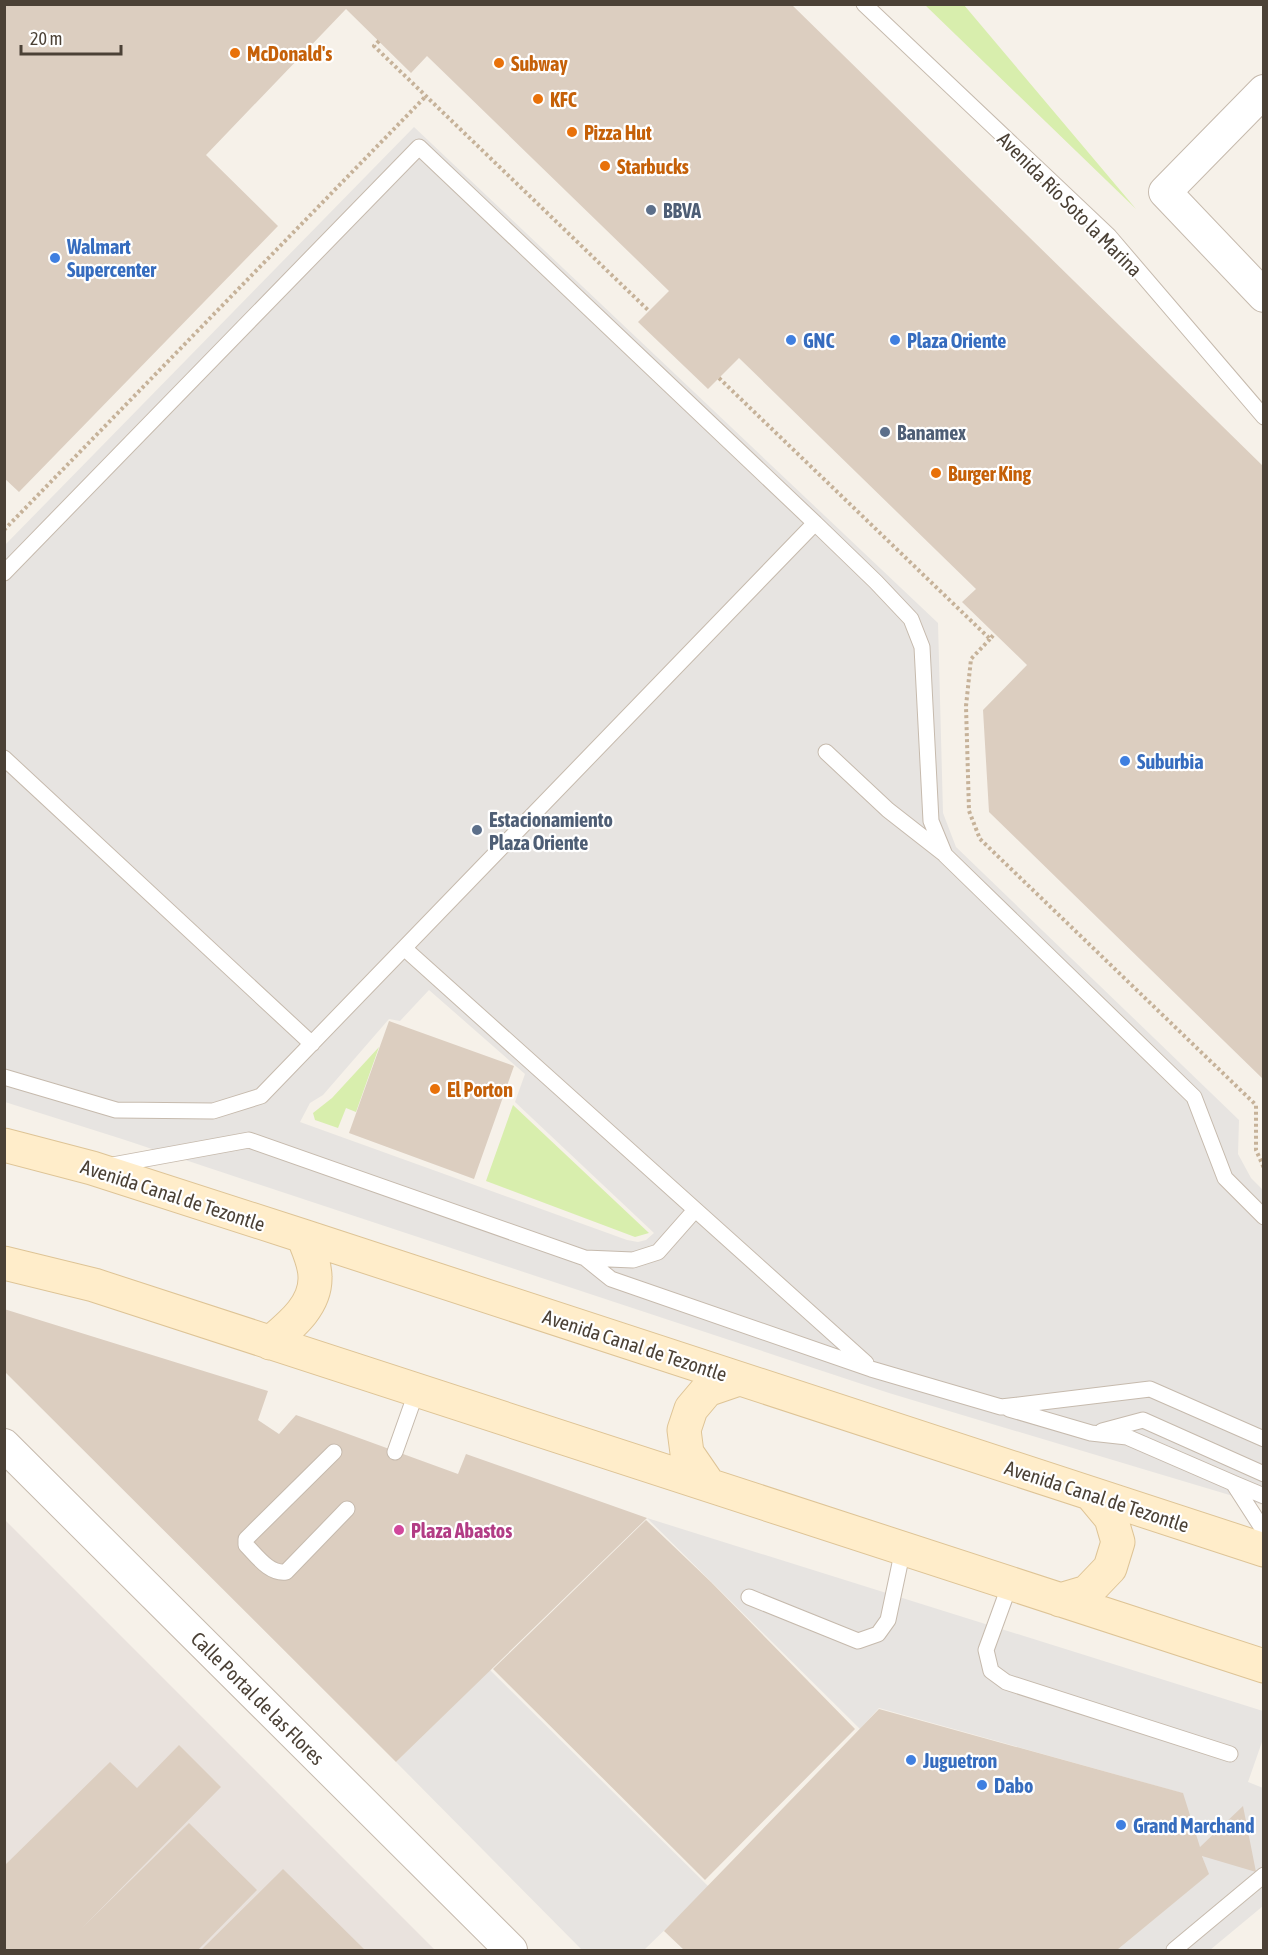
<svg xmlns="http://www.w3.org/2000/svg" width="1268" height="1955" font-family="'Asap Condensed',sans-serif">
	<rect width="100%" height="100%" fill="#f6f1e9"/>
	<!-- industrial -->
	<path fill="#e9e2dd" d="M5,1520L435,1950H5Z"/>
	<!-- green -->
	<path fill="#d8eead" d="M925,5H964L1136,209Z
		M379,1047L356,1112L346,1108L338,1128L315,1120L313,1113L332,1098Z
		M513,1105L649,1233L635,1237L486,1181Z"/>
	<!-- parking -->
	<path fill="#e7e4e1" fill-rule="evenodd" d="M414,127L938,623L943,813L956,847L1239,1120L1238,1154L1251,1178L1263,1190V1505L889,1393L122,1139L5,1102L4,546ZM429,990L525,1074L515,1102L654,1233L646,1240L638,1242L627,1240L300,1122L310,1103L323,1095L389,1019L400,1021Z
		M647,1518L1263,1711V1739L1248,1782L1263,1788V1906L1210,1950H1117L1208,1874L1182,1793L879,1708L860,1729Z
		M490,1670L709,1887L644,1950H582L396,1762Z"/>
	<!-- building -->
	<path fill="#dccec0" d="M4,4H791L1264,467V1080L989,812L983,710L1027,665L962,602L976,589L739,358L708,389L638,322L669,291L427,56L411,73L346,9L206,155L278,226L19,492L4,478Z
		M389,1021L514,1066L474,1179L349,1133Z
		M4,1309L268,1391L258,1420L279,1434L296,1415L458,1474L466,1454L647,1518L396,1762L4,1371Z
		M646,1520L711,1582L855,1729L705,1880L493,1669Z
		M879,1709L1183,1793L1200,1847L1243,1806L1256,1872L1202,1856L1209,1874L1117,1950H684L664,1931Z
		M179,1745L221,1787L82,1928L189,1823L257,1890L198,1950H4V1866L110,1762L137,1788Z
		M283,1869L365,1950H201Z"/>
	<g fill="none" stroke-linecap="round" stroke-linejoin="round">
		<!-- service casing -->
		<g stroke="#c6baad" stroke-width="17">
			<path id="service" d="M864,4L1109,236L1264,417
				M815,523L876,582L911,619L922,647L931,821L945,855L1194,1097L1225,1178L1264,1217
				M4,573L419,147L815,523L261,1096L213,1111L116,1110L4,1077
				M826,752L888,810L943,853
				M4,758L312,1044
				M404,948L866,1363
				M107,1166L249,1140L585,1258L611,1279L871,1369L1001,1407L1150,1389L1264,1439
				M585,1258L633,1260L658,1252L695,1210
				M1009,1409L1091,1433L1127,1437L1233,1483L1264,1531
				M1102,1431L1143,1420L1264,1474
				M334,1452L252,1533L246,1539V1545C257,1556 269,1574 286,1572L347,1509
				M395,1452L417,1390
				M1233,1483L1264,1496
				M1010,1584L986,1650L991,1671L1006,1682L1230,1754
				M749,1597L858,1641L878,1634L888,1620L903,1549
				M1174,1950L1264,1875"/>
		</g>
		<!-- minor casing -->
		<g stroke="#c6baad" stroke-width="34">
			<path id="minor" d="M1264,91L1165,192L1264,296
				M4,1445L511,1950"/>
		</g>
		<!-- secondary casing -->
		<g stroke="#dec496" stroke-width="35">
			<path id="secondary" d="M4,1145L92,1168L303,1236L1264,1550
				M4,1263L94,1285L1264,1666
				M270,1343C290,1326 316,1306 315,1277C315,1263 308,1249 303,1236
				M709,1485L687,1453L684,1430L691,1409L707,1390L739,1379
				M1060,1600L1087,1592L1110,1568L1118,1542L1111,1518L1091,1494"/>
		</g>
		<!-- path -->
		<path stroke="#c6b299" stroke-width="4" stroke-dasharray="3 3" stroke-linecap="butt" d="M379,41L374,46L649,311
			M719,378L990,639L995,633
			M4,530L426,96
			M990,639L971,659L966,706L969,811L980,839L1256,1105V1150L1264,1168"/>
		<!-- service -->
		<use href="#service" stroke="#fff" stroke-width="15"/>
		<!-- minor -->
		<use href="#minor" stroke="#fff" stroke-width="32"/>
		<!-- secondary -->
		<use href="#secondary" stroke="#ffedca" stroke-width="33"/>
	</g>
	<!-- markers -->
	<g fill="#e8710a" stroke="#fff" stroke-width="2">
		<circle cx="235" cy="53" r="6"/>
		<circle cx="499" cy="63" r="6"/>
		<circle cx="538" cy="99" r="6"/>
		<circle cx="572" cy="132" r="6"/>
		<circle cx="605" cy="166" r="6"/>
		<circle cx="936" cy="473" r="6"/>
		<circle cx="435" cy="1089" r="6"/>
	</g>
	<g fill="#5c6f8a" stroke="#fff" stroke-width="2">
		<circle cx="651" cy="210" r="6"/>
		<circle cx="885" cy="432" r="6"/>
		<circle cx="477" cy="830" r="6"/>
	</g>
	<g fill="#3f7fe0" stroke="#fff" stroke-width="2">
		<circle cx="55" cy="258" r="6"/>
		<circle cx="791" cy="340" r="6"/>
		<circle cx="895" cy="340" r="6"/>
		<circle cx="1125" cy="761" r="6"/>
		<circle cx="911" cy="1760" r="6"/>
		<circle cx="982" cy="1785" r="6"/>
		<circle cx="1121" cy="1825" r="6"/>
	</g>
	<circle fill="#d1479c" stroke="#fff" stroke-width="2" cx="399" cy="1530" r="6"/>
	<g text-anchor="middle" dominant-baseline="central" stroke-width="4.5" stroke-linejoin="round" paint-order="stroke">
		<!-- food labels -->
		<g font-size="20" font-weight="bold" fill="#c56008" stroke="#fff" text-anchor="start">
			<text x="247" y="53">McDonald's</text>
			<text x="511" y="63">Subway</text>
			<text x="550" y="99">KFC</text>
			<text x="584" y="132">Pizza Hut</text>
			<text x="617" y="166">Starbucks</text>
			<text x="948" y="473">Burger King</text>
			<text x="447" y="1089">El Porton</text>
		</g>
		<!-- street labels -->
		<g font-size="20" fill="#4b4136" stroke="#fff">
			<text transform="translate(1070 204) rotate(45)">Avenida Río Soto la Marina</text>
			<text transform="translate(173 1195) rotate(18)">Avenida Canal de Tezontle</text>
			<text transform="translate(635 1345) rotate(18)">Avenida Canal de Tezontle</text>
			<text transform="translate(1097 1496) rotate(18)">Avenida Canal de Tezontle</text>
			<text transform="translate(258 1698) rotate(45)">Calle Portal de las Flores</text>
		</g>
		<!-- service labels -->
		<g font-size="20" font-weight="bold" fill="#4e5e75" stroke="#fff" text-anchor="start">
			<text x="663" y="210">BBVA</text>
			<text x="897" y="432">Banamex</text>
			<text x="489" y="819">Estacionamiento<tspan x="489" dy="23">Plaza Oriente</tspan></text>
		</g>
		<!-- shop labels -->
		<g font-size="20" font-weight="bold" fill="#366cbe" stroke="#fff" text-anchor="start">
			<text x="67" y="246">Walmart<tspan x="67" dy="23">Supercenter</tspan></text>
			<text x="803" y="340">GNC</text>
			<text x="907" y="340">Plaza Oriente</text>
			<text x="1137" y="761">Suburbia</text>
			<text x="923" y="1760">Juguetron</text>
			<text x="994" y="1785">Dabo</text>
			<text x="1133" y="1825">Grand Marchand</text>
		</g>
		<!-- hotel labels -->
		<g font-size="20" font-weight="bold" fill="#b23c85" stroke="#fff" text-anchor="start">
			<text x="411" y="1530">Plaza Abastos</text>
		</g>
	</g>
	<!-- border -->
	<rect width="1268" height="1955" fill="none" stroke="#4b4136" stroke-width="12"/>
	<!-- scale -->
	<path d="M21 45v9h100v-9" fill="none" stroke="#4b4136" stroke-width="3"/>
	<text x="30" y="45" font-size="18" fill="#4b4136" stroke="#ffffff" stroke-width="4.5" paint-order="stroke">20 m</text>
</svg>
